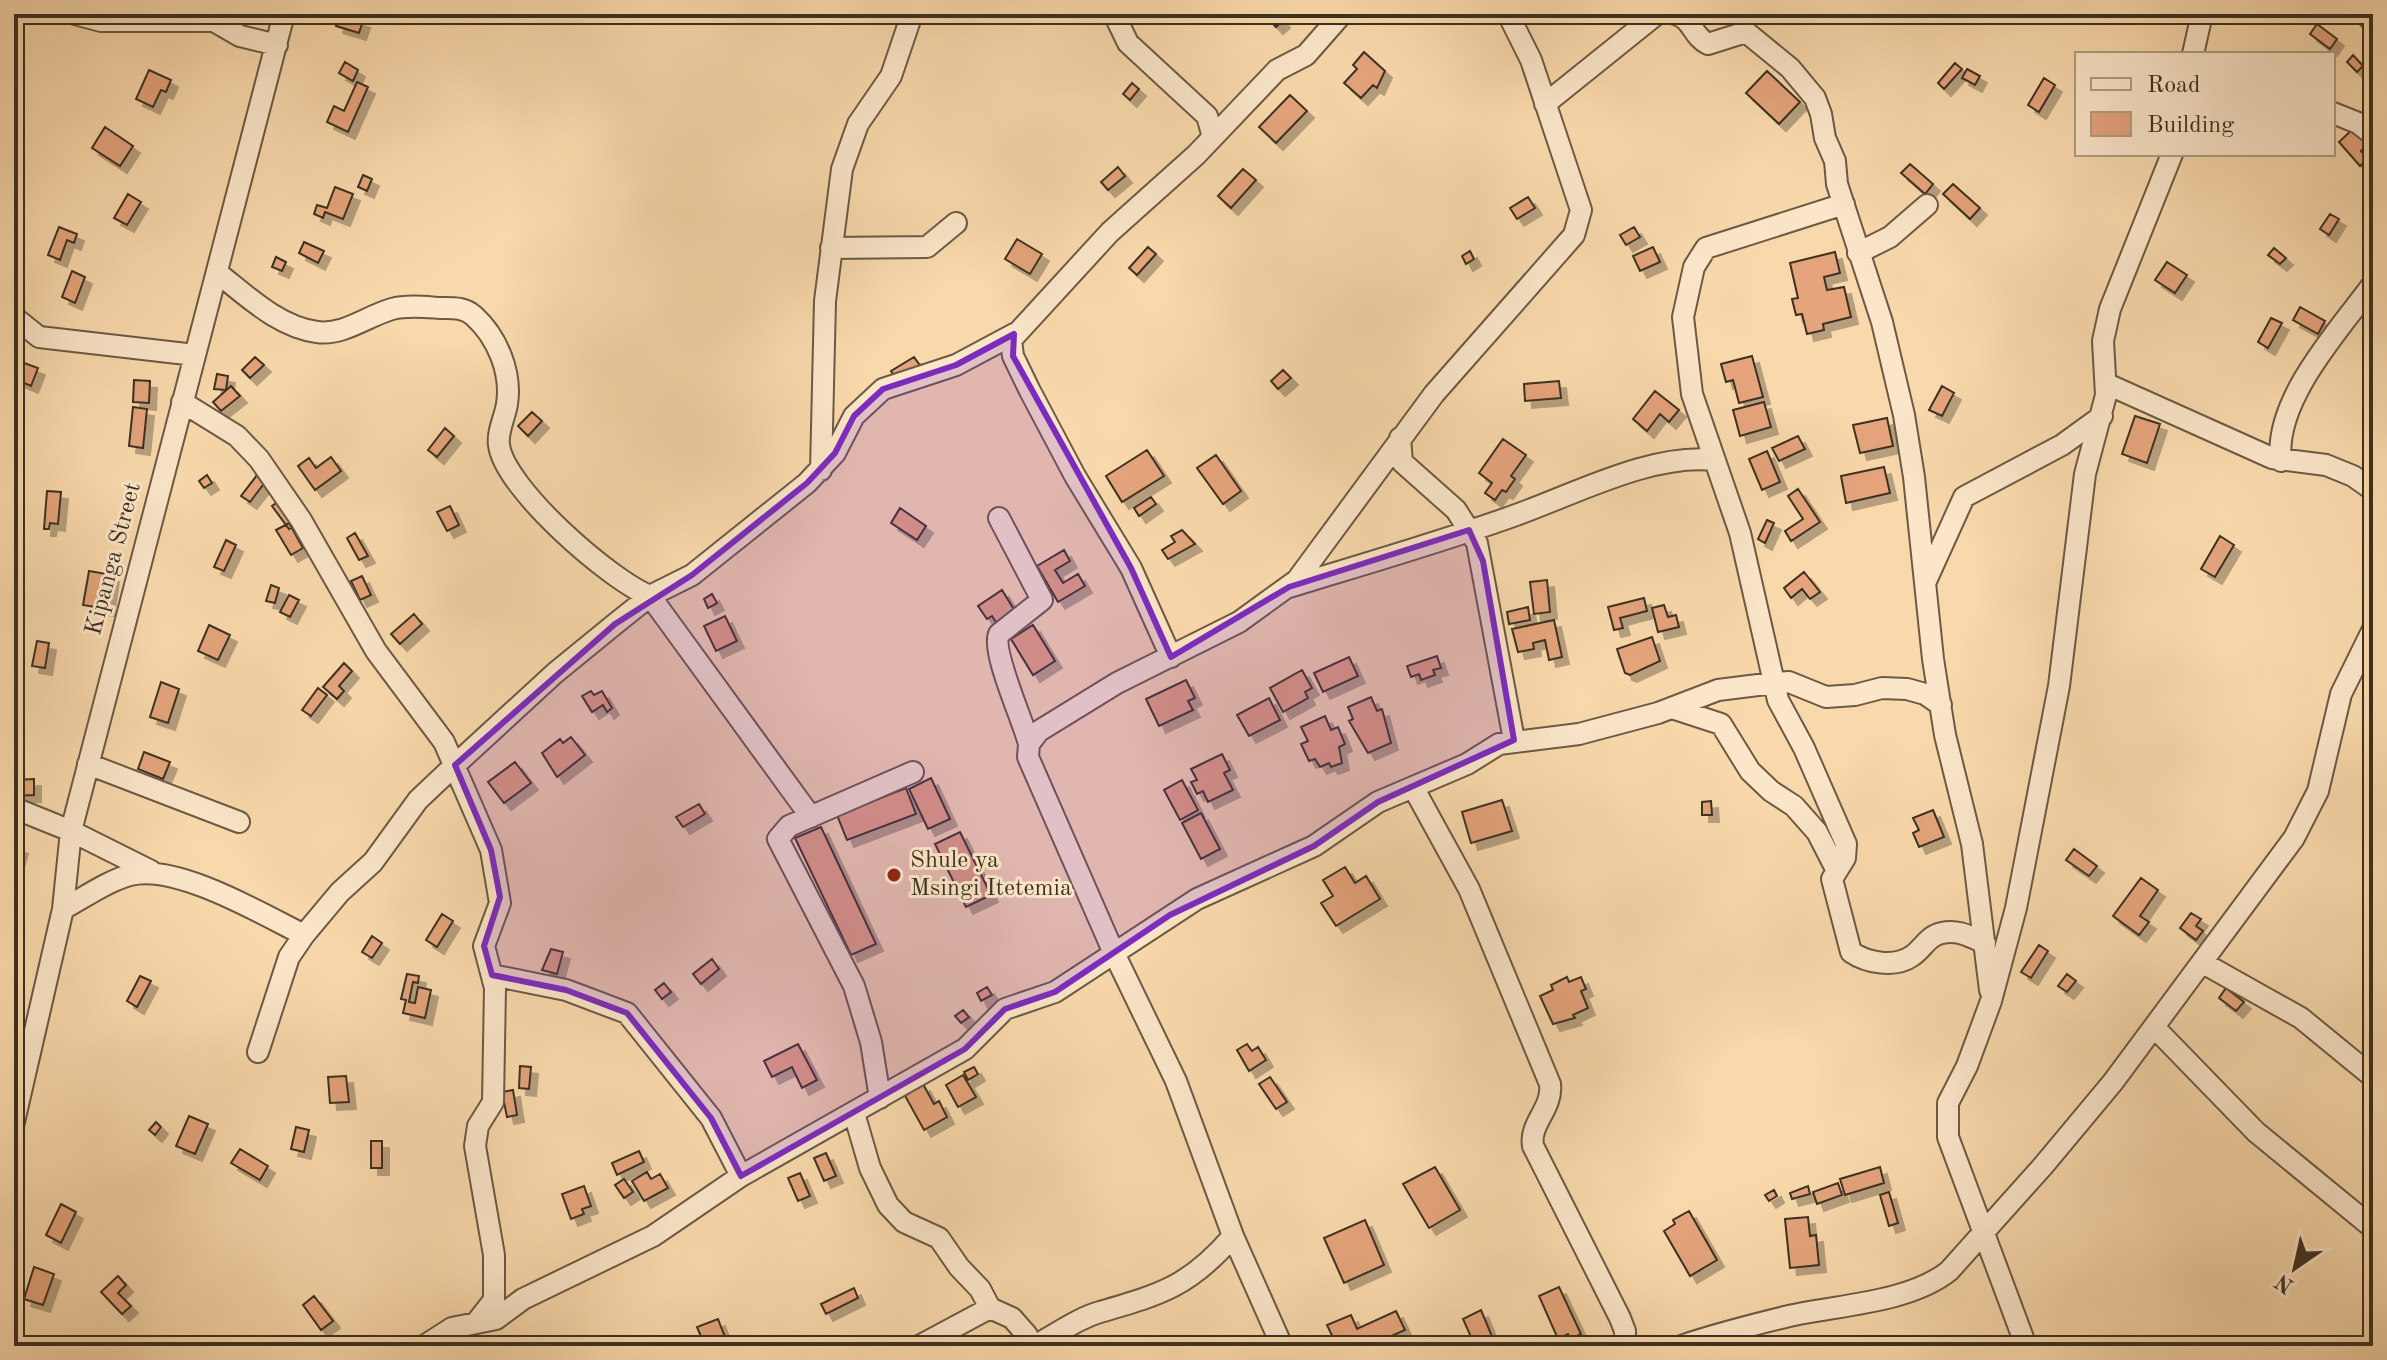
<svg xmlns="http://www.w3.org/2000/svg" width="2387" height="1360" font-family="'Old Standard TT',serif">
	<defs>
		<filter id="shadow"><feDropShadow dx="7" dy="7" stdDeviation="0" flood-color="#0004"/></filter>
	</defs>
	<rect width="100%" height="100%" fill="#f9d9ac"/>
	<filter id="stains"><feTurbulence type="fractalNoise" baseFrequency=".0025" numOctaves="4"/><feColorMatrix values="0 0 0 0 .2 0 0 0 0 .09 0 0 0 0 .02 0 0 0 .5 -.17"/></filter>
	<radialGradient id="worn" r=".72"><stop offset=".6" stop-color="#630" stop-opacity="0"/><stop offset="1" stop-color="#630" stop-opacity=".3"/></radialGradient>
	<!-- building -->
	<path fill="#e5a47c" stroke="#3c3021" stroke-width="2" filter="url(#shadow)" d="M340,14L363,21L359,33L336,26Z
		M1264,14H1277L1283,21L1276,27Z
		M2317,24L2337,39L2330,49L2310,34Z
		M1364,52L1385,71L1377,88L1373,85L1361,98L1344,83L1357,69L1353,65Z
		M2353,55L2363,66L2357,72L2347,62Z
		M345,62L358,70L353,81L339,73Z
		M1955,63L1962,69L1944,89L1938,83Z
		M1967,69L1980,76L1975,85L1962,78Z
		M149,70L171,80L166,92L161,90L153,107L136,99Z
		M1767,71L1800,102L1779,124L1746,93Z
		M2044,78L2055,85L2039,112L2028,105Z
		M357,82L368,87L348,132L327,122L334,106L344,111Z
		M1132,83L1139,89L1130,100L1123,94Z
		M1290,95L1307,111L1276,143L1259,127Z
		M2356,126L2371,141L2361,151L2368,159L2360,166L2339,142Z
		M105,127L133,146L120,166L92,148Z
		M1910,164L1933,184L1925,194L1901,173Z
		M1118,167L1125,176L1108,190L1101,182Z
		M1243,169L1256,180L1231,208L1218,196Z
		M363,175L372,179L367,191L358,187Z
		M1953,184L1980,208L1970,219L1943,194Z
		M335,187L353,194L343,219L325,212L323,218L314,214L317,205L327,208Z
		M128,194L141,202L127,225L114,218Z
		M1528,197L1535,208L1517,219L1510,208Z
		M2330,214L2339,219L2329,235L2320,229Z
		M59,227L77,234L74,243L67,240L60,260L48,255Z
		M1634,227L1640,237L1626,245L1620,235Z
		M1017,239L1042,254L1030,274L1005,259Z
		M304,242L324,251L318,263L299,253Z
		M1148,247L1156,254L1137,275L1129,268Z
		M1653,247L1660,262L1640,271L1633,256Z
		M2274,248L2286,258L2280,264L2268,255Z
		M1470,251L1474,259L1466,264L1462,256Z
		M1835,252L1840,273L1824,277L1827,290L1844,287L1851,317L1823,324L1824,330L1807,334L1802,314L1796,315L1792,299L1798,298L1790,263Z
		M276,257L286,262L282,271L272,267Z
		M2167,262L2187,275L2175,293L2155,280Z
		M72,271L85,277L75,303L62,297Z
		M2300,307L2325,321L2318,334L2293,320Z
		M2271,318L2282,323L2268,348L2258,342Z
		M1752,356L1763,397L1739,403L1733,380L1726,382L1721,364Z
		M255,357L264,365L250,378L242,370Z
		M914,357L921,367L898,382L891,371Z
		M24,363L38,368L31,386L17,380Z
		M1283,370L1291,378L1278,389L1271,381Z
		M217,374L228,376L226,390L214,389Z
		M134,380L150,381L149,403L133,402Z
		M1559,381L1561,398L1525,401L1524,384Z
		M231,386L240,396L221,411L213,402Z
		M1942,386L1954,393L1942,416L1929,410Z
		M1655,391L1679,410L1669,422L1660,414L1647,431L1633,419Z
		M1764,402L1771,427L1740,436L1733,410Z
		M133,407L147,409L143,448L129,446Z
		M532,412L542,421L528,436L518,426Z
		M2135,416L2160,424L2147,463L2122,454Z
		M1887,418L1893,446L1860,453L1853,425Z
		M445,428L454,436L437,457L428,450Z
		M1798,436L1805,449L1779,461L1772,448Z
		M1503,439L1526,455L1511,476L1515,479L1506,492L1502,490L1495,500L1485,493L1492,483L1479,473Z
		M1147,450L1164,476L1122,502L1106,476Z
		M1767,451L1780,482L1762,490L1749,459Z
		M1216,455L1241,491L1223,504L1197,468Z
		M331,457L341,471L315,490L298,466L309,458L316,468Z
		M1884,467L1890,493L1846,503L1841,476Z
		M261,470L269,477L250,502L241,496Z
		M207,475L212,483L204,488L199,481Z
		M1798,489L1820,522L1791,541L1785,531L1803,519L1788,496Z
		M47,491L61,492L58,524L50,523L49,529H44Z
		M1151,497L1156,504L1139,516L1134,508Z
		M282,499L299,522L289,529L272,506Z
		M450,506L459,525L447,531L437,512Z
		M900,508L926,526L917,540L891,523Z
		M1767,520L1774,523L1765,543L1758,539Z
		M289,523L303,548L291,555L276,530Z
		M1182,530L1195,544L1168,559L1162,550L1175,542L1171,536Z
		M355,533L368,556L359,560L347,538Z
		M2220,536L2234,545L2215,577L2201,569Z
		M226,540L236,545L224,571L214,567Z
		M1064,550L1070,561L1055,570L1063,583L1078,574L1085,586L1058,602L1037,566Z
		M89,571L112,575L107,609L83,605Z
		M1804,572L1820,592L1810,599L1802,589L1791,598L1784,588Z
		M362,576L371,595L360,600L351,581Z
		M1547,580L1550,612L1534,614L1530,582Z
		M271,585L279,588L275,603L266,601Z
		M1002,590L1018,616L1000,628L992,616L987,619L978,606Z
		M712,594L717,603L708,608L704,599Z
		M289,595L299,600L290,617L280,612Z
		M1644,598L1647,611L1620,618L1623,628L1614,630L1608,607Z
		M1664,605L1668,617L1676,615L1679,627L1658,632L1652,608Z
		M1528,607L1530,620L1509,624L1507,612Z
		M414,614L422,624L400,644L391,634Z
		M725,616L737,641L716,651L704,626Z
		M1554,620L1562,657L1549,660L1545,640L1533,643L1534,649L1518,652L1512,629Z
		M209,625L230,635L218,660L198,651Z
		M1033,625L1055,661L1033,675L1011,639Z
		M1652,637L1660,661L1630,675L1625,673L1617,649Z
		M37,641L49,643L45,668L32,666Z
		M1437,656L1441,668L1433,670L1435,675L1421,680L1419,674L1411,677L1407,666Z
		M1349,657L1358,676L1323,692L1314,673Z
		M344,663L352,671L339,686L344,691L337,699L323,687Z
		M1302,670L1312,688L1305,692L1308,698L1283,712L1270,688Z
		M1186,680L1195,698L1188,701L1193,710L1159,726L1146,699Z
		M161,682L179,689L168,723L150,717Z
		M318,688L327,695L311,716L302,710Z
		M591,691L594,695L602,691L612,708L607,712L603,705L592,712L582,696Z
		M1371,697L1377,711L1382,709L1391,743L1368,753L1349,721L1353,719L1348,707Z
		M1269,698L1280,720L1249,736L1237,715Z
		M1325,716L1331,730L1338,727L1345,744L1339,747L1342,763L1331,767L1329,763L1320,767L1315,759L1309,761L1301,744L1308,741L1301,727Z
		M571,737L585,755L557,777L542,753L560,739L563,743Z
		M144,752L170,762L163,779L138,769Z
		M1222,754L1230,770L1224,773L1233,790L1208,802L1203,791L1197,794L1191,782L1197,780L1191,769Z
		M515,762L531,783L504,803L488,782Z
		M931,778L950,819L928,829L909,789Z
		M34,779V795L14,796V780Z
		M1182,780L1198,810L1180,820L1164,790Z
		M906,788L916,814L847,840L837,815Z
		M1502,800L1512,831L1471,843L1462,812Z
		M1711,801L1712,815H1702V802Z
		M699,804L705,814L683,827L676,817Z
		M1933,810L1944,837L1919,847L1913,833L1919,830L1913,818Z
		M1201,813L1220,849L1201,859L1182,823Z
		M821,827L876,944L851,955L795,838Z
		M960,832L991,895L966,907L935,844Z
		M14,845L21,847L17,860L14,859Z
		M2074,849L2097,866L2089,876L2066,860Z
		M1345,867L1355,883L1366,876L1380,899L1336,926L1321,903L1333,896L1323,880Z
		M2141,878L2158,890L2140,916L2149,922L2139,935L2113,916Z
		M2191,913L2201,919L2196,926L2203,931L2196,940L2180,928Z
		M442,914L453,921L437,947L426,940Z
		M372,936L382,943L372,958L362,952Z
		M2039,945L2048,951L2031,978L2021,972Z
		M551,949L563,952L557,974L542,970Z
		M712,959L719,969L701,984L693,974Z
		M407,974L419,976L418,983L413,982L409,1002L415,1003L418,987L431,990L425,1018L403,1013L406,1000L401,999Z
		M2067,974L2076,981L2067,992L2058,986Z
		M140,976L151,981L137,1007L127,1001Z
		M1567,977L1569,982L1581,977L1586,989L1581,991L1588,1008L1573,1015L1575,1018L1553,1024L1540,996L1553,990L1551,985Z
		M664,983L671,992L662,999L655,990Z
		M987,987L992,995L981,1001L977,993Z
		M2226,988L2244,1002L2236,1011L2219,998Z
		M963,1010L969,1017L961,1023L955,1016Z
		M798,1044L817,1080L802,1088L792,1067L772,1077L764,1061Z
		M1247,1044L1252,1051L1258,1047L1266,1060L1249,1071L1237,1050Z
		M520,1066L531,1067L529,1089L519,1088Z
		M974,1067L978,1074L968,1080L964,1072Z
		M963,1075L976,1097L958,1107L946,1085Z
		M346,1076L349,1102L330,1103L328,1077Z
		M1270,1077L1287,1102L1276,1109L1259,1084Z
		M923,1084L934,1104L939,1101L947,1117L924,1130L904,1094Z
		M513,1090L517,1115L507,1117L502,1092Z
		M189,1116L208,1124L195,1154L176,1146Z
		M156,1122L161,1127L155,1135L149,1130Z
		M296,1127L309,1130L304,1152L291,1149Z
		M371,1141H382V1168H371Z
		M240,1149L268,1166L260,1180L231,1163Z
		M639,1151L644,1162L617,1175L612,1163Z
		M826,1153L836,1176L824,1181L814,1158Z
		M1435,1167L1460,1210L1429,1228L1403,1184Z
		M1880,1167L1884,1183L1845,1195L1840,1179Z
		M647,1172L651,1179L660,1174L668,1188L644,1201L632,1181Z
		M800,1173L810,1196L798,1201L788,1178Z
		M624,1179L633,1192L624,1198L615,1185Z
		M1838,1183L1842,1195L1817,1204L1813,1192Z
		M584,1186L591,1206L582,1209L584,1214L571,1219L562,1194Z
		M1808,1186L1810,1194L1792,1199L1790,1193Z
		M1774,1190L1777,1196L1769,1201L1765,1195Z
		M1889,1192L1898,1223L1889,1226L1880,1195Z
		M61,1204L76,1212L61,1243L46,1235Z
		M1689,1211L1717,1260L1690,1276L1664,1231L1675,1224L1673,1220Z
		M1808,1217L1810,1236L1816,1235L1819,1265L1790,1268L1785,1219Z
		M1365,1220L1384,1265L1344,1283L1324,1238Z
		M34,1267L54,1274L43,1305L24,1299Z
		M118,1276L126,1285L118,1293L131,1306L122,1314L101,1292Z
		M1559,1287L1581,1334L1571,1339L1568,1334L1558,1339L1539,1296Z
		M854,1288L858,1298L826,1314L821,1304Z
		M314,1296L333,1321L321,1330L303,1305Z
		M1481,1310L1496,1346H1475L1463,1319Z
		M1396,1311L1405,1330L1369,1346H1337L1327,1325L1351,1315L1357,1329Z
		M718,1319L728,1345L705,1346L697,1327Z"/>
	<g fill="none" stroke-linecap="round" stroke-linejoin="round">
		<!-- minor casing -->
		<g stroke="#6b5a44" stroke-width="24">
			<path id="minor" d="M75,14L101,21H214L240,36L277,45
				M1114,14L1128,43L1207,116L1213,137
				M1675,14C1693,19 1692,36 1708,44L1746,32L1790,68L1815,98L1821,114L1825,138L1835,161L1837,184L1882,322L1904,415L1914,477L1933,659L1945,735L1972,844L1990,990
				M2365,14L2373,22
				M2193,54L2202,14
				M1545,104L1657,14
				M2333,113L2358,123L2373,135
				M1844,204L1706,248L1694,267L1683,317L1692,394L1740,533L1778,700L1804,748L1846,844L1845,858L1832,879L1851,952C1867,963 1895,968 1912,956C1924,948 1927,936 1942,933C1958,929 1971,937 1985,943
				M831,248L927,247L956,223
				M1858,253L1890,237L1927,205
				M219,274C248,297 279,327 317,332C343,336 367,316 392,309C407,305 425,307 440,308C453,308 464,307 474,316C497,337 512,372 507,404C505,417 497,432 499,445C504,488 611,581 650,596L811,817
				M14,317L39,337L195,355
				M2107,384L2272,458L2326,465L2353,476L2373,490
				M182,402L237,436L259,459L301,520L376,651L444,742L491,850L500,903L484,946L495,988L493,1102L478,1126L475,1146L494,1255V1300L476,1323
				M1400,438L1402,462L1456,510L1477,543L1514,740
				M2281,461C2273,401 2339,330 2373,284
				M821,470L825,301L842,169L858,124L891,76L912,14
				M999,518L1042,600L999,634C991,651 1023,720 1029,744
				M1926,581L1964,497L2062,445L2102,416
				M1289,587C1364,564 1441,542 1516,515C1575,494 1652,453 1714,460
				M1171,657L1131,568L1075,476L1030,391L1013,356L1011,340L1110,232L1196,155L1277,70L1306,55L1342,14
				M1672,708L1721,724L1750,771L1771,791L1794,806L1817,832L1836,869
				M88,764L239,822
				M1413,787L1469,889L1550,1084C1553,1109 1529,1123 1533,1146L1620,1318L1625,1331V1346
				M14,808L71,831L151,871
				M63,909C84,898 107,881 130,875C176,863 262,914 304,935
				M2203,963L2301,1018L2373,1077
				M492,975L566,990L627,1013L711,1118L741,1176
				M2154,1027L2256,1132L2373,1228
				M258,1052L289,957L304,935L340,892L373,862L418,800L455,765L555,673L615,624L650,596L692,575L807,483L835,453L854,416L883,389L956,365L1014,334
				M880,1098L871,1042L854,986L778,839L789,826L913,772
				M854,1113L870,1168L888,1205L904,1222L939,1238L959,1267L980,1289L990,1308L1012,1318L1027,1335L1026,1340L1018,1346
				M14,1122L63,909L71,831L284,14
				M424,1346L452,1328L496,1319L523,1299L653,1236L741,1176L965,1049L1005,1009L1055,992L1197,899L1314,846L1378,802L1467,764L1499,744L1579,734L1658,713L1718,690L1774,683L1789,682L1826,697L1855,695L1882,688L1907,689L1925,694L1941,705
				M919,1346L990,1308
				M1034,1346C1055,1335 1078,1318 1100,1312C1162,1294 1190,1286 1233,1236
				M1282,1346L1233,1236L1176,1081L1113,951L1028,757L1029,744L1039,731L1117,683L1239,622L1297,580L1434,394L1574,235L1581,210L1531,60L1508,14
				M1681,1346C1716,1334 1752,1325 1789,1316C1837,1305 1909,1303 1949,1271L2043,1166L2113,1082L2294,838L2318,791L2341,694L2373,629
				M2026,1346L1948,1137V1103L1967,1066L1991,1001L2016,908L2059,686L2085,474L2106,395L2103,341L2110,309L2172,154"/>
		</g>
		<!-- minor -->
		<use href="#minor" stroke="#fbe6c9" stroke-width="20"/>
	</g>
	<!-- marked area -->
	<path fill="#7b2cbf" fill-opacity="0.2" stroke="#7b2cbf" stroke-width="6" stroke-linejoin="round" d="M1014,334L1013,356L1131,568L1171,657L1289,587L1469,530L1483,561L1514,740L1378,802L1314,846L1170,915L1055,992L1005,1009L965,1049L741,1176L711,1118L627,1013L566,990L492,975L484,946L500,897L491,850L455,765L615,624L692,575L807,483L835,453L854,416L883,389L956,365Z"/>
	<!-- markers -->
	<circle fill="#8f2418" stroke="#fbe6c9" stroke-width="3" cx="894" cy="875" r="8"/>
	<g text-anchor="middle" dominant-baseline="central" stroke-width="6" stroke-linejoin="round" paint-order="stroke">
		<!-- street labels -->
		<g font-size="24" fill="#3c3021" stroke="#fbe6c9">
			<text transform="translate(114 559) rotate(-75)">Kipanga Street</text>
		</g>
		<!-- poi labels -->
		<g font-size="24" fill="#3c3021" stroke="#fbe6c9" text-anchor="start">
			<text x="910" y="861">Shule ya<tspan x="910" dy="28">Msingi Itetemia</tspan></text>
		</g>
	</g>
	<!-- margin -->
	<rect width="2387" height="1360" fill="none" stroke="#f9d9ac" stroke-width="48"/>
	<rect x="16" y="16" width="2355" height="1328" fill="none" stroke="#3c3021" stroke-width="4"/>
	<rect x="24" y="24" width="2339" height="1312" fill="none" stroke="#3c3021" stroke-width="2"/>
	<!-- legend -->
	<rect x="2075" y="52" width="260" height="104" fill="#fbe6c9" stroke="#af9d86" stroke-width="2"/>
	<rect x="2091" y="78" width="40" height="12" fill="#fbe6c9" stroke="#af9d86" stroke-width="2"/>
	<text x="2147" y="92" font-size="24" fill="#3c3021">Road</text>
	<rect x="2091" y="112" width="40" height="24" fill="#e5a47c" stroke="#af9d86" stroke-width="2"/>
	<text x="2147" y="132" font-size="24" fill="#3c3021">Building</text>
	<!-- north arrow -->
	<g transform="translate(2295 1268) rotate(214)" stroke="#fbe6c9" stroke-width="6" paint-order="stroke">
	<path d="M0-6L14 30L0 20L-14 30Z" fill="#3c3021"/>
	<text y="-12" font-size="22" font-weight="bold" text-anchor="middle" fill="#3c3021">N</text>
	</g>
	<rect width="100%" height="100%" filter="url(#stains)"/>
	<rect width="100%" height="100%" fill="url(#worn)"/>
</svg>
